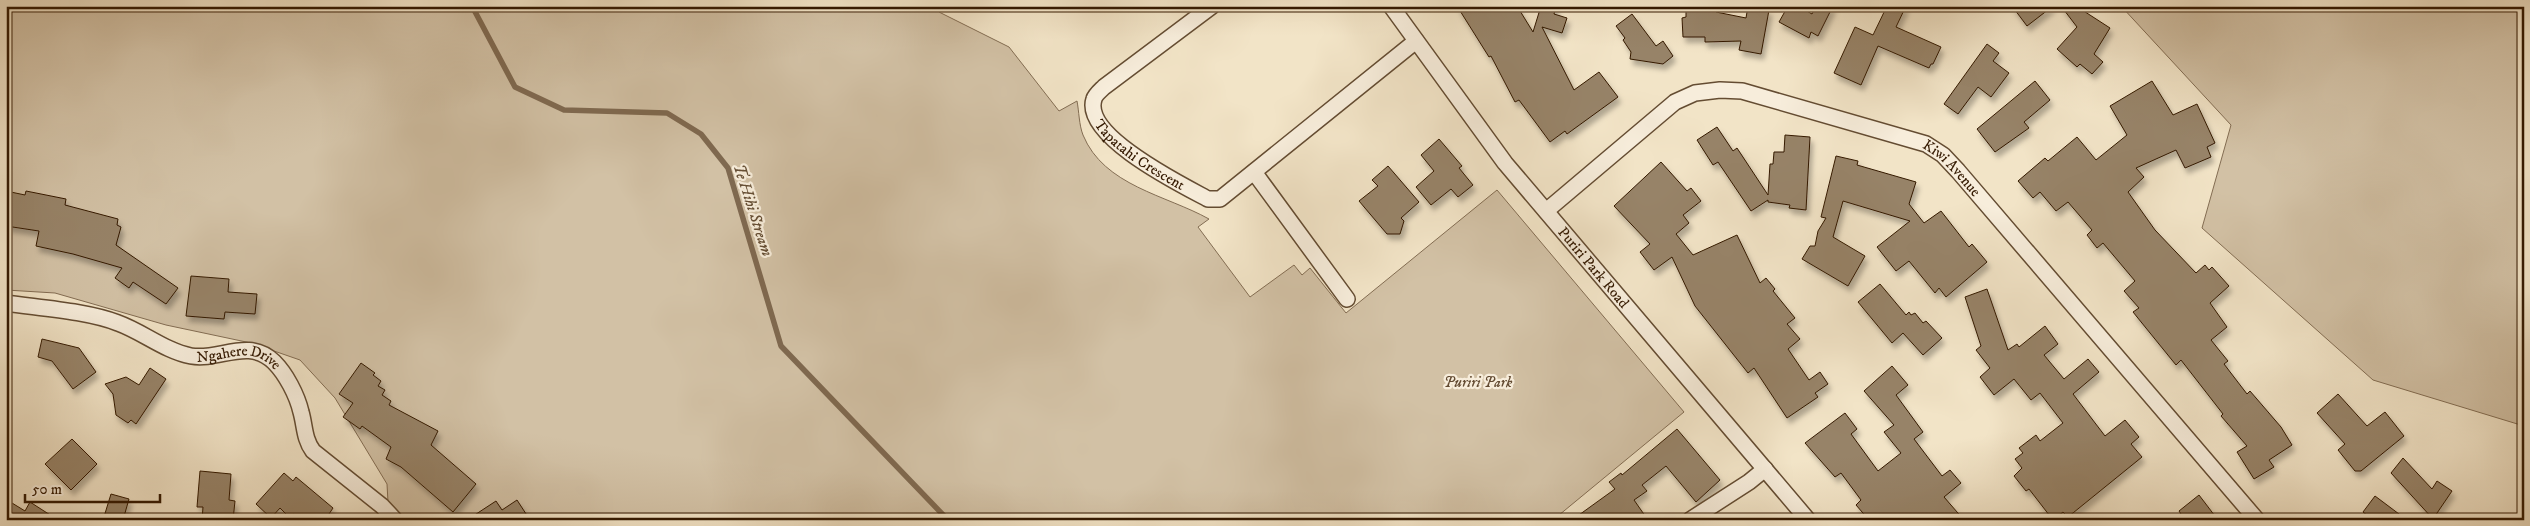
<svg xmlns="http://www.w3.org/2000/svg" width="2530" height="526" font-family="'IM FELL DW Pica',serif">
	<defs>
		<filter id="shadow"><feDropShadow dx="3" dy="5.5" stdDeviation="2.5" flood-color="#0004"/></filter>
	</defs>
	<rect width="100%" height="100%" fill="#f2e4c7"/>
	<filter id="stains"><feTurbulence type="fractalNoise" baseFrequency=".004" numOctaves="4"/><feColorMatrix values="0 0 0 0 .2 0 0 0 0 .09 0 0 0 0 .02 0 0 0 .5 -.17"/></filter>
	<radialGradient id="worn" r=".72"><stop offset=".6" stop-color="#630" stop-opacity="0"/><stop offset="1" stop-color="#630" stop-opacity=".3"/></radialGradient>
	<!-- green -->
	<path fill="#d2c1a5" stroke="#836d53" d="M6,6H939V12L1009,47L1059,111L1077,101C1079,111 1079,125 1083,135C1104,186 1166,195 1209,219L1198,227L1250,297L1294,265L1302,275L1310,268L1346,313L1497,190L1684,412L1553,520H389L387,484L335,398L300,360L251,343L166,325L55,293L6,290Z
		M2121,6H2524V426L2373,380L2202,228L2231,125Z"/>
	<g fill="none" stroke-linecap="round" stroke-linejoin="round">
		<!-- stream -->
		<path stroke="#7f6950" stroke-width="5.5" d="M472,6L515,87L564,110L667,113L701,134L728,168L781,346L948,520"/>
	</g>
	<!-- building -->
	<path fill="#978368" stroke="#341901" filter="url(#shadow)" d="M1457,6H1517L1533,32L1541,6H1556L1554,14L1567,18L1562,33L1542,27L1574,90L1599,72L1618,97L1567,134L1565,131L1550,142L1519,100L1515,102L1491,56L1489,57Z
		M1686,6H1716V12L1746,18L1748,6L1769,10L1761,54L1739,50L1741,41L1705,42V37H1683L1682,18L1686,17Z
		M1788,6H1798L1812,14L1816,6H1833L1818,36L1811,32L1809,38L1779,22Z
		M1887,6H1906L1896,27L1941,47L1933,64H1931L1929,68L1878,46L1861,85L1834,73L1855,27L1873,35Z
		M2012,6H2053L2027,26Z
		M2061,6H2076L2110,28L2094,54L2103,62L2092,74L2080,64L2077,67L2057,49L2077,27Z
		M1632,14L1656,46L1663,41L1673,56L1663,64L1630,59L1631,52L1623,40L1625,38L1616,26Z
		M1987,44L1999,53L1993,61L2009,73L1991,97L1978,87L1958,114L1944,104Z
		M2035,81L2050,100L2024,122L2029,128L1995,152L1977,129Z
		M2152,81L2173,115L2197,104L2215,143L2207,147L2211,157L2185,168L2176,150L2136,168L2144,177L2128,192L2155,230L2196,273L2205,265L2209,270L2212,267L2229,286L2210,303L2227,327L2211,340L2228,361L2224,364L2247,394L2250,391L2281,427L2292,445L2269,460L2274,467L2254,479L2237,452L2247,446L2221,416L2223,414L2181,360L2176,365L2133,312L2139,308L2124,291L2135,281L2103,243L2097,248L2087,235L2092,230L2068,202L2056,211L2040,192L2033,198L2018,181L2045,158L2048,161L2077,137L2096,160L2127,135L2110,106Z
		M1717,127L1733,151L1737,148L1768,195L1770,164H1773L1774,152H1784L1785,135L1810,137L1806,210L1789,208L1790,205L1768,202V200L1751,211L1718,162L1713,165L1697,140Z
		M1439,139L1462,166L1459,168L1473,185L1458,197L1451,189L1431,205L1416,187L1434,171L1421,155Z
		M1836,156L1858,161L1857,165L1916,182L1909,204L1924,223L1941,211L1969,247L1972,244L1987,262L1946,297L1939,288L1935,293L1909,261L1896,271L1877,247L1910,221L1843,201L1833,237L1865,256L1848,286L1802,259L1810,246H1815L1818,231L1826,218L1821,217Z
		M1661,162L1687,191L1691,188L1701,201L1683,215L1689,223L1676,234L1693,255L1737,235L1760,283L1766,278L1775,289L1773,291L1795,318L1787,324L1800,339L1788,349L1809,380L1820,372L1828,384L1815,393L1818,397L1787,418L1754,368L1748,373L1695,306L1672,257L1654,270L1640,252L1650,244L1614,206Z
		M1388,166L1419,202L1401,218L1404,221L1400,234H1387L1359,201L1378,186L1372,180Z
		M6,191L25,195L26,191L66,199L65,205L118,219L117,225L121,227L116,245L178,288L166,304L133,282L129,288L115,278L122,268L73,254L36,246L39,231L6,226Z
		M191,276L229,279L228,292L257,294L255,314L225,312L224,319L186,316Z
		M1880,284L1906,315L1909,312L1911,315L1915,313L1923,323L1926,321L1942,338L1923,355L1903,333L1892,343L1858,302Z
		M1987,289L2008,350L2017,344L2019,347L2045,326L2058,344L2044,355L2064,379L2088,359L2099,372L2073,394L2105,436L2125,420L2139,437L2131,444L2142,457L2068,517L2063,512L2053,520L2029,489L2026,491L2014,476L2022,468L2015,459L2023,453L2019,448L2036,435L2040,441L2063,423L2040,393L2031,400L2014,379L1994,395L1980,377L1990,368L1976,350L1981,346L1965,297Z
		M42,339L79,348L96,372L73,389L52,361L38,357Z
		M361,363L375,373L373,375L381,381L378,386L385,390L382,395L391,401L389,405L438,431L431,445L476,484L453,512L401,467L386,459L391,447L362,426L360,429L343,417L353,403L339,394Z
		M1892,366L1908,385L1896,395L1923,432L1914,439L1942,476L1950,470L1961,483L1944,497L1964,520H1869L1856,505L1861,500L1841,473L1835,477L1805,443L1845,413L1857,429L1851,434L1878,471L1901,453L1884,432L1894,425L1864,391Z
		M150,368L166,379L136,424L131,420L128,423L116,415L113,394L105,384L126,377L139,385Z
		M2338,394L2367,426L2385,412L2404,436L2361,471H2355L2338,450L2345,444L2317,413Z
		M1677,429L1720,480L1696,502L1666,466L1642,485L1647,491L1634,500L1648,520H1572L1615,489L1609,482L1621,473L1622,475Z
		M72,439L97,464L71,490L45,464Z
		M2403,458L2432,489L2437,481L2452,491L2433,519L2391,473Z
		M200,471L231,474L229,500L235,501L233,520H202L203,507H197Z
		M284,473L293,481L296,477L333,508L325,520H301L293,514L290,518L280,508L271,518L256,504Z
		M111,494L129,499L123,520H103Z
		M2199,495L2218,520H2185L2179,511Z
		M2375,496L2407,520H2373L2363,512Z
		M517,500L530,520H467L496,501L502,510Z
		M30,502L58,520H6V513L12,503L25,511Z"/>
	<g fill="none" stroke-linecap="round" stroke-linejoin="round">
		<!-- minor casing -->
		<g stroke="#644c32" stroke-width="18">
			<g id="minor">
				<path id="s1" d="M1212,6L1104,87C1101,90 1095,95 1094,99C1082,136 1182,185 1208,199H1220L1416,41"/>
				<path id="s2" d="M1391,6L1505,163L1808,520"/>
				<path d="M1254,172L1347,299"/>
				<path id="s3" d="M1546,211L1675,102L1695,93L1720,90L1742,91L1926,144L1943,155L1958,171L2257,520"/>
				<path id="s4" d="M6,303C40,308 87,311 118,323C143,332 165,351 191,356C220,361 248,337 274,362C286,374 297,395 301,412C305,426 304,439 313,451L382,506L395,520"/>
				<path d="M1690,520L1749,482L1765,469"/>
			</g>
		</g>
		<!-- minor -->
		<use href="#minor" stroke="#f7eddb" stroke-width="15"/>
	</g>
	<g text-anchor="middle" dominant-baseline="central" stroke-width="4.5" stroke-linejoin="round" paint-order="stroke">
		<!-- street labels -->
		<g font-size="15" fill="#341901" stroke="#f7eddb">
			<text stroke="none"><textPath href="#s1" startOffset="228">Tapatahi Crescent</textPath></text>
			<text stroke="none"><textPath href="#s3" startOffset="465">Kiwi Avenue</textPath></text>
			<text stroke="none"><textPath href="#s2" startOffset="331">Puriri Park Road</textPath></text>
			<text stroke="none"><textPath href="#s4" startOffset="244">Ngahere Drive</textPath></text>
		</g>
		<!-- park labels -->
		<g font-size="15" font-style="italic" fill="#634b32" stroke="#f7eddb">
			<text x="1478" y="382">Puriri Park</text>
		</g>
		<!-- water labels -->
		<g font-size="16" font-style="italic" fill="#664f35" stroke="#f7eddb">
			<text transform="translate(753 210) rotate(72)">Te Hihi Stream</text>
		</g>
	</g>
	<!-- margin -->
	<rect width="2530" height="526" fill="none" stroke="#f2e4c7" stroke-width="25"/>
	<rect x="8" y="8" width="2515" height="511" fill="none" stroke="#341901" stroke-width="2.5"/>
	<rect x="12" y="12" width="2505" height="501" fill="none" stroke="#341901"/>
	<!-- scale -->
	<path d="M25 494v8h135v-8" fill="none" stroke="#341901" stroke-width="2.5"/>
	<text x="32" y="494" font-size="15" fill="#341901" stroke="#f7eddb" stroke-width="4" paint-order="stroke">50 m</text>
	<rect width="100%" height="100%" filter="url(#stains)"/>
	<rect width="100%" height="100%" fill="url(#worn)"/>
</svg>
